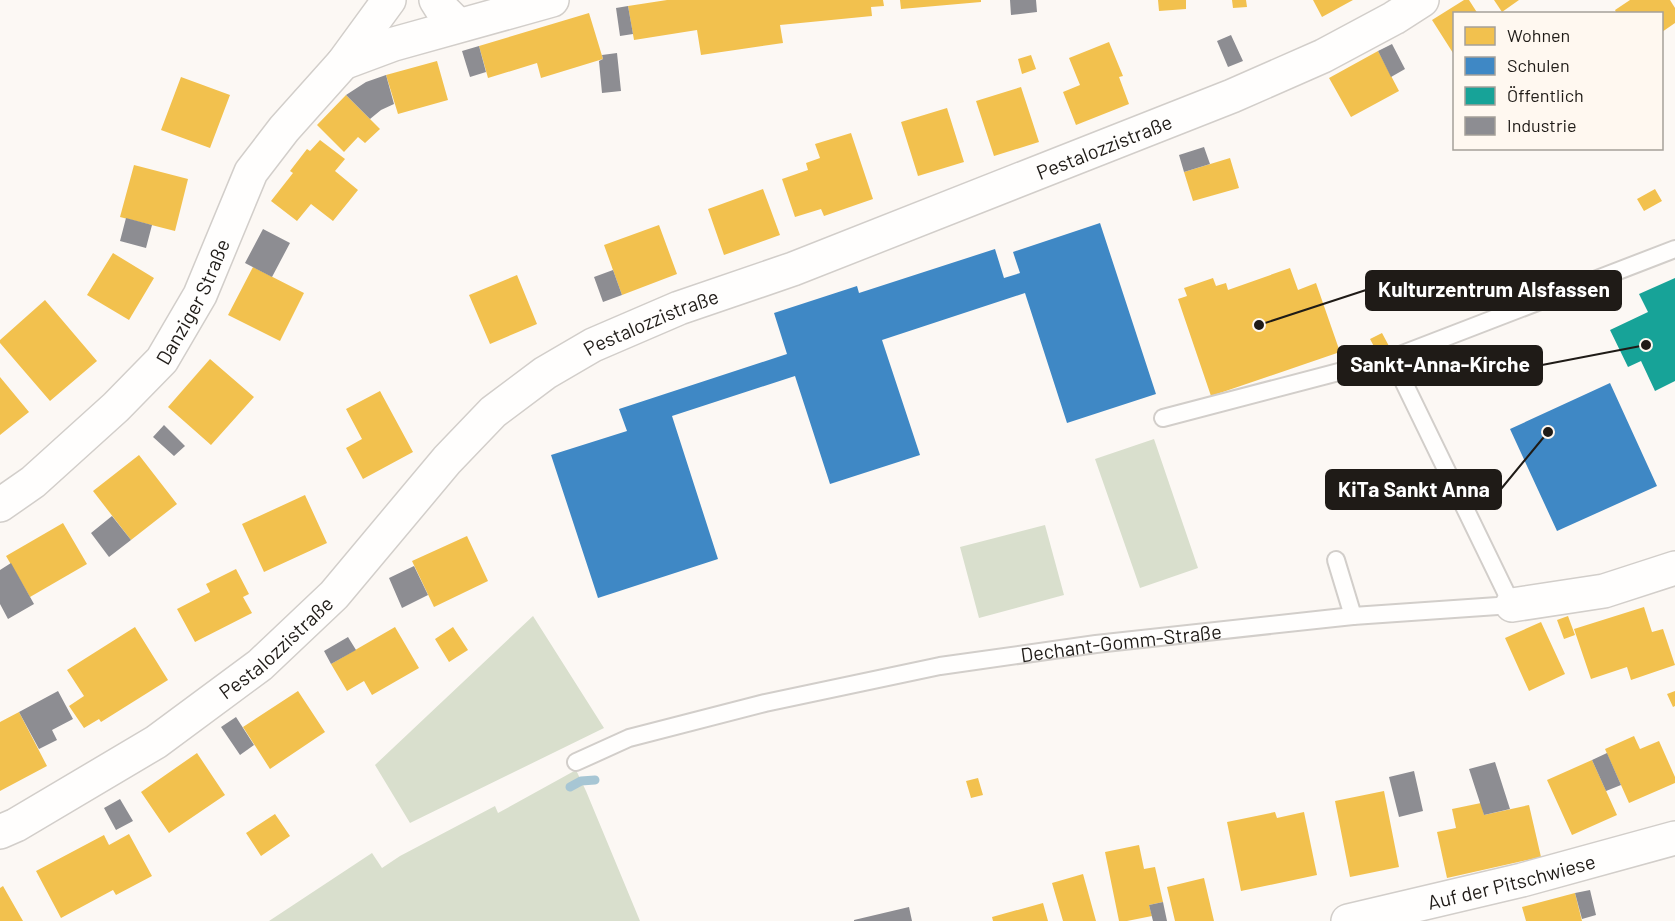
<svg xmlns="http://www.w3.org/2000/svg" width="1675" height="921" font-family="Barlow,sans-serif">
	<rect width="100%" height="100%" fill="#fcf8f4"/>
	<!-- green -->
	<path fill="#d9dfcd" d="M1154,439L1198,568L1140,588L1095,459Z
		M1045,525L1064,595L979,618L960,547Z
		M533,616L604,728L410,823L375,765Z
		M576,770L586,791L640,921H269L372,853L382,868L400,856L495,806L498,813Z"/>
	<!-- homes -->
	<path fill="#f2c14e" d="M667,0H883L884,6L871,7L872,16L780,25L783,43L701,55L697,30L634,40L628,6Z
		M900,0H981V2L901,9Z
		M1158,0H1186V9L1159,11Z
		M1232,0H1246L1247,7L1233,8Z
		M1313,0H1353L1322,17Z
		M1464,0H1469L1478,14H1454V52L1453,53L1432,20Z
		M1494,0H1519L1502,12Z
		M1630,0H1670L1675,8V23L1662,32V14H1617L1615,10Z
		M589,13L603,59L541,78L537,63L488,78L479,46Z
		M1109,42L1123,76L1119,77L1129,104L1076,125L1063,92L1080,85L1069,58Z
		M1378,51L1399,91L1351,117L1329,78Z
		M1031,55L1036,69L1022,74L1018,59Z
		M437,61L448,100L398,114L386,75Z
		M181,77L230,95L210,148L161,130Z
		M1021,87L1039,142L994,156L976,101Z
		M346,95L380,129L365,143L358,137L344,152L317,125Z
		M947,108L964,162L918,176L901,122Z
		M851,133L873,199L824,216L821,209L795,217L782,179L808,170L806,163L820,158L815,144Z
		M320,140L345,159L335,171L358,190L333,221L311,204L297,221L271,201L293,173L290,171L307,149L310,151Z
		M1230,158L1239,188L1193,201L1184,172Z
		M134,165L188,179L175,231L120,217Z
		M763,189L780,235L724,255L708,209Z
		M1655,189L1662,201L1644,211L1637,199Z
		M659,225L677,274L622,295L604,245Z
		M113,253L154,278L129,320L87,295Z
		M253,267L304,293L280,341L228,315Z
		M1290,268L1298,290L1316,283L1340,352L1211,396L1178,299L1187,296L1184,288L1213,278L1216,286L1226,283L1228,290Z
		M517,275L537,324L490,344L469,295Z
		M45,300L97,361L50,401L0,343V340Z
		M1382,333L1390,348L1378,354L1370,339Z
		M210,359L254,397L211,445L168,407Z
		M0,377L29,412L0,435Z
		M380,391L413,452L363,479L346,448L362,439L346,409Z
		M139,455L177,504L131,540L93,491Z
		M305,495L327,543L264,572L242,524Z
		M63,523L87,564L30,597L6,556Z
		M467,536L488,581L434,607L412,561Z
		M236,569L249,594L243,597L252,613L195,642L177,609L210,592L206,584Z
		M1644,607L1652,632L1663,629L1675,665L1631,680L1627,667L1591,679L1574,629Z
		M1568,616L1575,635L1564,639L1557,620Z
		M1541,622L1565,674L1529,691L1505,638Z
		M135,627L168,680L101,722L99,719L84,728L69,706L84,696L67,670Z
		M395,627L419,668L372,695L364,681L347,691L331,664Z
		M453,627L468,650L449,662L435,639Z
		M298,691L325,732L270,769L243,727Z
		M1675,691V706L1673,707L1667,694Z
		M19,712L47,766L0,791V722Z
		M1634,736L1640,749L1659,741L1675,777V783L1629,803L1605,749Z
		M197,753L225,795L169,833L141,792Z
		M1592,760L1617,815L1572,835L1547,780Z
		M978,778L983,795L971,798L966,781Z
		M1384,791L1399,867L1350,877L1335,801Z
		M1481,803L1484,815L1529,805L1541,857L1447,878L1437,832L1456,828L1452,809Z
		M1275,812L1277,818L1304,812L1317,875L1241,891L1227,822Z
		M275,814L290,836L261,856L246,833Z
		M129,834L152,876L116,895L113,890L61,918L36,871L104,835L109,845Z
		M1139,845L1144,869L1155,867L1163,902L1149,905L1152,916L1127,921H1119L1105,852Z
		M1083,874L1096,921H1063L1052,883Z
		M1204,878L1214,921H1175L1167,887Z
		M3,886L23,921H0V888Z
		M1575,893L1582,921H1526L1522,907Z
		M1043,903L1048,921H993L992,917Z"/>
	<!-- schools -->
	<path fill="#3f88c5" d="M1100,223L1156,394L1067,423L1025,293L882,340L920,455L830,484L795,376L672,416L718,559L598,598L551,455L627,431L619,409L787,354L774,313L857,286L859,293L995,249L1004,278L1020,273L1013,252Z
		M1610,383L1657,486L1557,531L1510,429Z"/>
	<!-- public -->
	<path fill="#17a398" d="M1675,278V381L1655,391L1641,361L1628,367L1610,330L1648,312L1639,294Z"/>
	<!-- industry -->
	<path fill="#8d8d92" d="M1010,0H1036L1037,12L1011,15Z
		M628,6L633,34L620,36L616,8Z
		M1231,35L1243,61L1228,67L1217,41Z
		M1392,44L1405,69L1391,77L1378,51Z
		M479,46L486,72L470,77L462,51Z
		M617,53L621,91L602,93L599,61L603,59L602,55Z
		M386,75L394,104L381,110L370,119L346,95L366,82Z
		M1204,147L1210,164L1184,172L1179,155Z
		M126,218L152,225L146,248L120,241Z
		M263,229L290,243L272,277L245,263Z
		M613,270L622,295L603,302L594,277Z
		M164,425L185,446L174,456L153,437Z
		M112,516L131,540L109,557L91,533Z
		M11,563L34,604L8,619L0,604V570Z
		M414,566L428,595L402,608L389,578Z
		M348,637L356,650L331,664L324,651Z
		M58,691L73,719L52,730L57,740L39,749L19,712Z
		M236,717L254,745L240,755L221,727Z
		M1607,753L1621,785L1606,791L1592,760Z
		M1495,762L1510,809L1484,815L1469,769Z
		M1414,771L1423,811L1399,817L1389,777Z
		M120,799L133,821L116,830L104,808Z
		M1590,890L1596,915L1582,919L1575,893Z
		M1163,902L1167,921H1153L1149,905Z
		M909,907L912,921H854V920Z"/>
	<g fill="none" stroke-linecap="round" stroke-linejoin="round">
		<!-- stream -->
		<path stroke="#a7c6d4" stroke-width="9" d="M570,787L581,781L595,780"/>
		<!-- lane casing -->
		<g stroke="#d2ceca" stroke-width="20">
			<g id="lane">
				<path d="M1163,418L1392,358L1675,249"/>
				<path d="M1336,560L1353,616"/>
				<path id="s1" d="M576,762L629,738L765,703L940,666L1096,644L1353,616L1512,605L1392,358"/>
			</g>
		</g>
		<!-- street casing -->
		<g stroke="#d2ceca" stroke-width="36">
			<g id="street">
				<path d="M436,0L441,8L458,25"/>
				<path d="M343,63L394,44L552,0"/>
				<path id="s2" d="M0,505L33,482L116,407L162,360L200,295L251,172L284,129L343,63L389,0"/>
				<path d="M1512,605L1604,591L1675,568"/>
				<path id="s3" d="M0,832L16,825L156,742L260,665L334,595L447,460L493,412L545,373L593,345L679,308L793,269L1232,96L1323,56L1394,18L1422,0"/>
				<path id="s4" d="M1348,921L1522,880L1675,838"/>
			</g>
		</g>
		<!-- lane -->
		<use href="#lane" stroke="#fffefd" stroke-width="16"/>
		<!-- street -->
		<use href="#street" stroke="#fffefd" stroke-width="33"/>
	</g>
	<g text-anchor="middle" dominant-baseline="central" stroke-width="6" stroke-linejoin="round" paint-order="stroke">
		<!-- street labels -->
		<g font-size="20" fill="#1f1b17" stroke="#fff8f0">
			<text stroke="none"><textPath href="#s3" startOffset="1323">Pestalozzistraße</textPath></text>
			<text stroke="none"><textPath href="#s2" startOffset="284">Danziger Straße</textPath></text>
			<text stroke="none"><textPath href="#s3" startOffset="837">Pestalozzistraße</textPath></text>
			<text stroke="none"><textPath href="#s1" startOffset="560">Dechant-Gomm-Straße</textPath></text>
			<text stroke="none"><textPath href="#s3" startOffset="333">Pestalozzistraße</textPath></text>
			<text stroke="none"><textPath href="#s4" startOffset="168">Auf der Pitschwiese</textPath></text>
		</g>
	</g>
	<!-- callouts -->
	<path fill="none" stroke="#1f1b17" stroke-width="2" d="M1259 325L1366 290M1646 345L1542 365M1548 432L1501 489"/>
	<g fill="#1f1b17" stroke="#fff8f0" stroke-width="2">
		<circle cx="1259" cy="325" r="6"/>
		<circle cx="1646" cy="345" r="6"/>
		<circle cx="1548" cy="432" r="6"/>
	</g>
	<g fill="#1f1b17" stroke="#1f1b17" stroke-width="2">
		<rect x="1366" y="271" width="255" height="39" rx="6"/>
		<rect x="1338" y="346" width="204" height="39" rx="6"/>
		<rect x="1326" y="470" width="175" height="39" rx="6"/>
	</g>
	<g font-size="21" text-anchor="middle" font-weight="bold" fill="#fff">
		<text x="1494" y="297">Kulturzentrum Alsfassen</text>
		<text x="1440" y="372">Sankt-Anna-Kirche</text>
		<text x="1414" y="497">KiTa Sankt Anna</text>
	</g>
	<!-- legend -->
	<rect x="1453" y="12" width="210" height="138" fill="#fff8f0" stroke="#a5a099" stroke-width="1.5"/>
	<rect x="1465" y="27" width="30" height="18" fill="#f2c14e" stroke="#a5a099" stroke-width="1.5"/>
	<text x="1507" y="42" font-size="18" fill="#1f1b17">Wohnen</text>
	<rect x="1465" y="57" width="30" height="18" fill="#3f88c5" stroke="#a5a099" stroke-width="1.5"/>
	<text x="1507" y="72" font-size="18" fill="#1f1b17">Schulen</text>
	<rect x="1465" y="87" width="30" height="18" fill="#17a398" stroke="#a5a099" stroke-width="1.5"/>
	<text x="1507" y="102" font-size="18" fill="#1f1b17">Öffentlich</text>
	<rect x="1465" y="117" width="30" height="18" fill="#8d8d92" stroke="#a5a099" stroke-width="1.5"/>
	<text x="1507" y="132" font-size="18" fill="#1f1b17">Industrie</text>
</svg>
